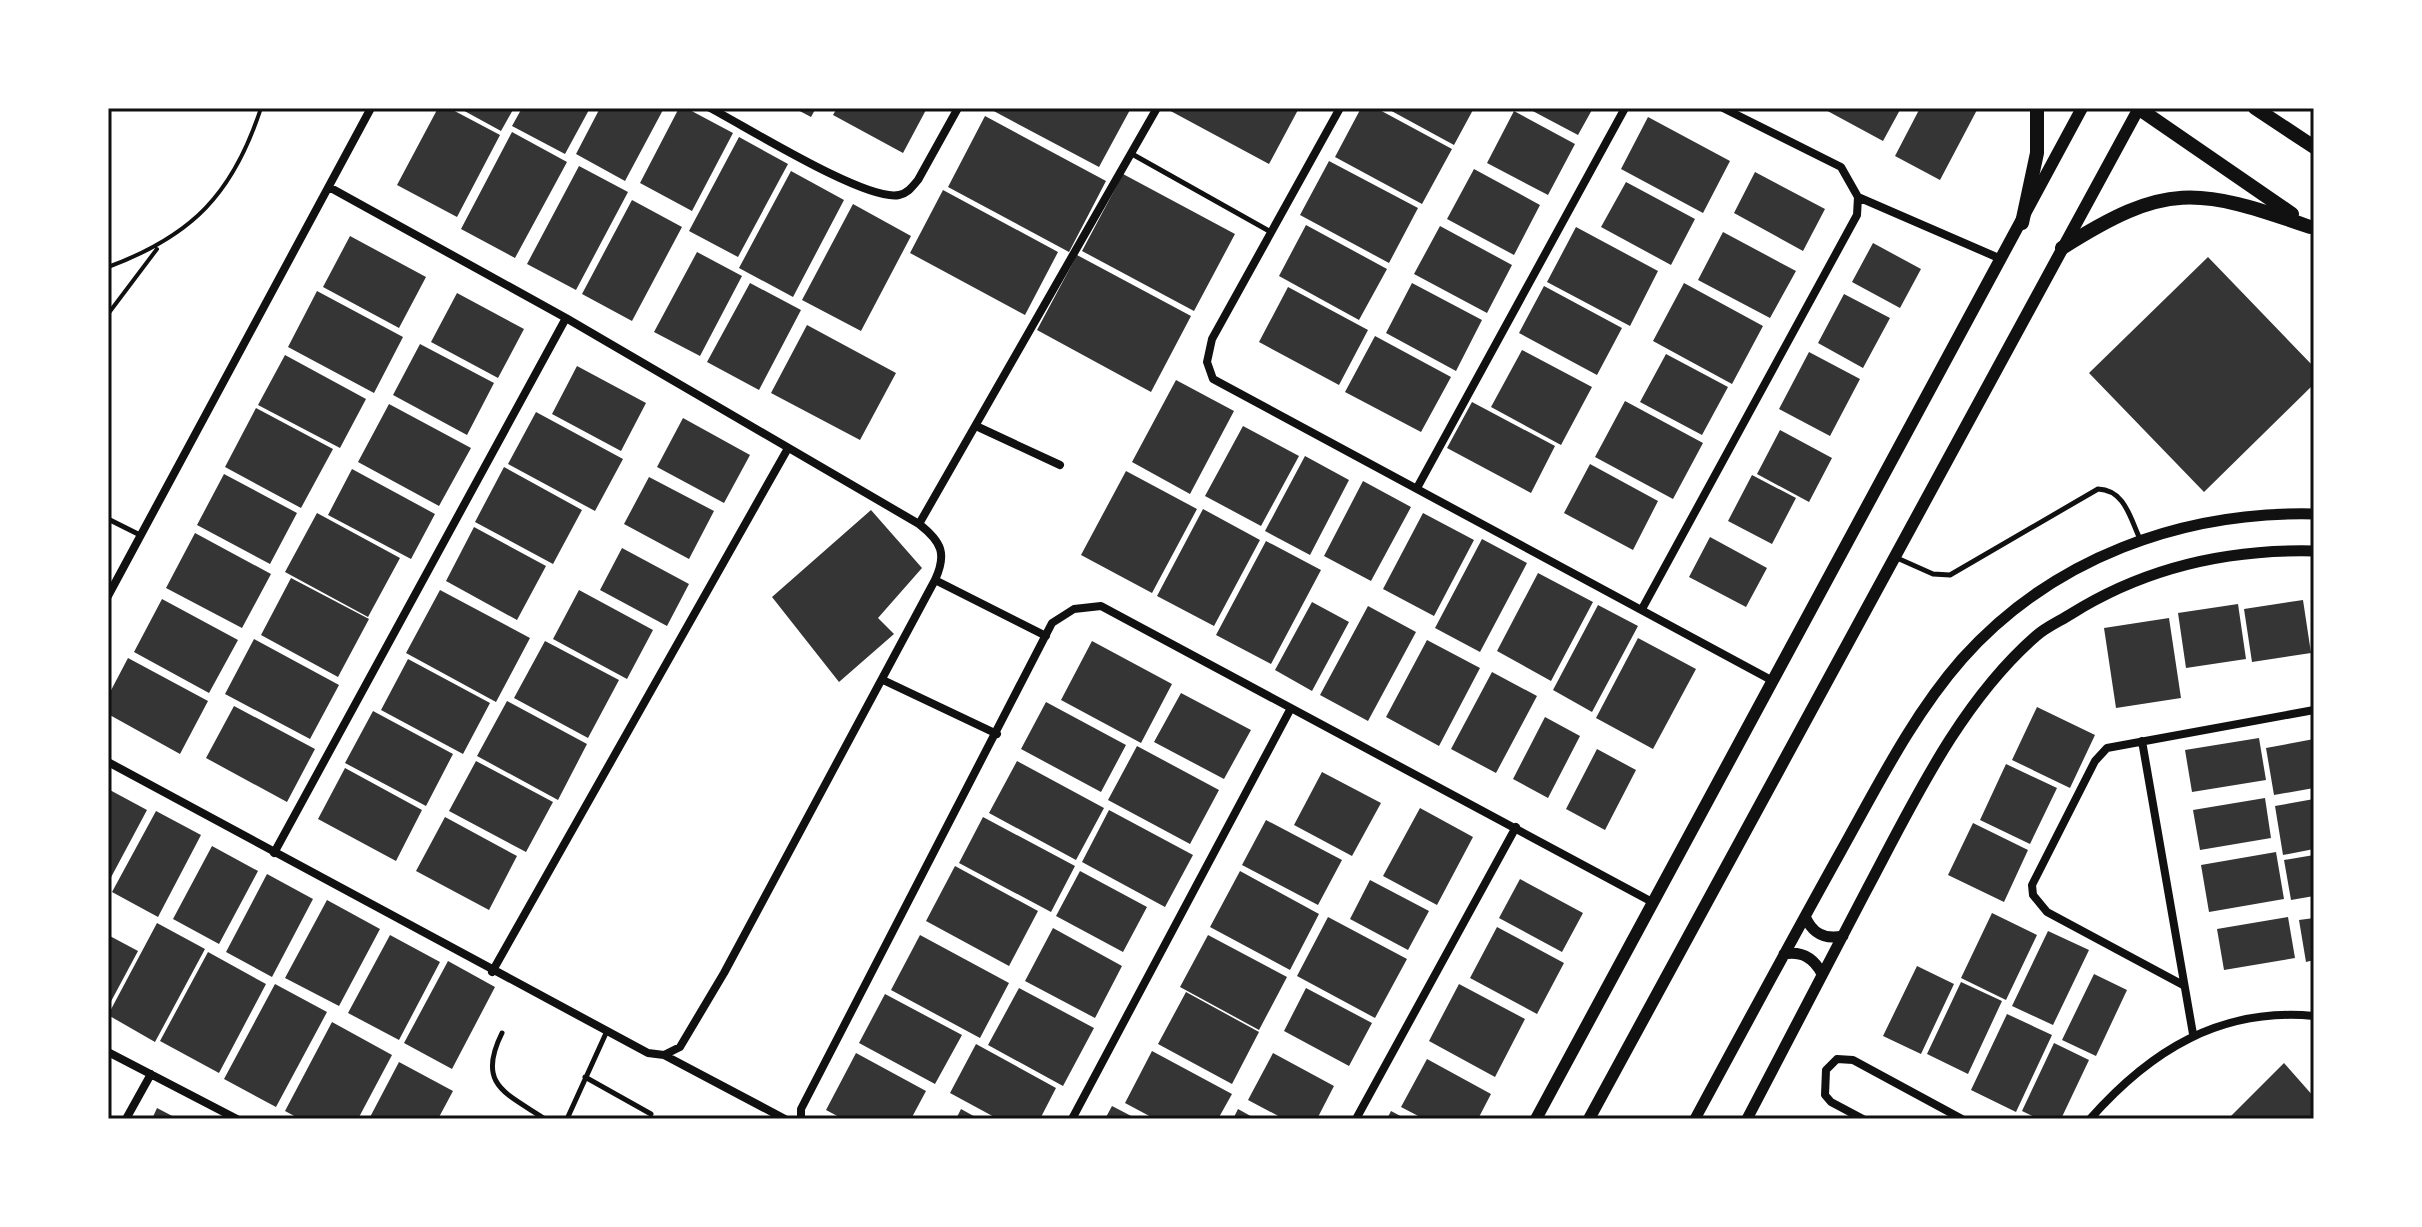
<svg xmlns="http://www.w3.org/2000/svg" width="2422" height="1227" font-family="'Titillium Web',sans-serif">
	<rect width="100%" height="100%" fill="#fff"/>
	<!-- building -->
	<path fill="#353535" d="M438,108H449L500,135L457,217L397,185Z
		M459,108H514L501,131Z
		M522,108H590L565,154L512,126Z
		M600,108H664L625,181L576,154Z
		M679,108H686L733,133L692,211L640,183Z
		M794,108H816L811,117Z
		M837,108H927L903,153L833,115Z
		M988,108H1131L1099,167Z
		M1165,108H1299L1269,164Z
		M1361,108H1376L1452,149L1422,204L1335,157Z
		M1386,108H1474L1454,145Z
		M1527,108H1593L1578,135Z
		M1822,108H1901L1883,141Z
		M1920,108H1978L1940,180L1895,156Z
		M1514,111L1575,144L1548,195L1487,163Z
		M985,116L1106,181L1069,252L948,187Z
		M1648,117L1730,161L1703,213L1621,169Z
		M512,132L567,162L515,258L461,229Z
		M739,137L788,164L738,257L689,231Z
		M1329,161L1418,208L1389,263L1300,215Z
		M579,166L628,192L576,290L527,264Z
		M1474,169L1540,205L1514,255L1447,219Z
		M791,171L844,200L793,297L739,268Z
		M1755,172L1825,209L1803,251L1734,213Z
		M1123,174L1235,234L1194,311L1082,251Z
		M1626,182L1695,219L1671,265L1601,227Z
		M943,190L1058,252L1025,315L910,253Z
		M632,200L682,227L632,321L582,294Z
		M853,204L911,236L861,331L802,300Z
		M1306,225L1387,269L1359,320L1279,276Z
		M1440,226L1512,265L1487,313L1414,274Z
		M1576,227L1658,271L1630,326L1547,282Z
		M1723,232L1796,271L1770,318L1698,280Z
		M350,236L426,277L399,328L323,287Z
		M1873,243L1921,269L1900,308L1852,282Z
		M697,252L742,276L700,356L654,332Z
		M1077,255L1191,316L1151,392L1037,330Z
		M2208,257L2314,367V384L2204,492L2089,373Z
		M750,283L801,310L759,390L707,362Z
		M1412,283L1482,320L1456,371L1386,333Z
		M1684,283L1763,326L1732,384L1653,341Z
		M1544,286L1622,328L1597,375L1519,333Z
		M1288,287L1368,330L1339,385L1259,342Z
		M317,291L403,337L374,393L288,347Z
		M457,293L524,329L498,378L431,342Z
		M1844,294L1890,318L1863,368L1818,343Z
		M807,325L896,373L860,440L771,393Z
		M1375,336L1451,377L1421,432L1345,392Z
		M420,344L494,383L467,435L393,395Z
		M1522,350L1592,387L1561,445L1491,407Z
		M1809,352L1860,379L1830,436L1779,409Z
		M1666,354L1728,387L1702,435L1640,402Z
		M285,355L366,399L340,448L258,405Z
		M577,366L646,403L621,451L552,414Z
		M1176,380L1234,411L1190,494L1132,462Z
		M1625,401L1703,443L1673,499L1595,457Z
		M1472,402L1555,446L1531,493L1447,448Z
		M389,404L471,448L439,506L358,462Z
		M256,408L333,449L301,508L225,467Z
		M536,412L623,459L595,511L508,464Z
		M683,418L750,455L724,503L657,467Z
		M1243,426L1299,456L1261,526L1205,496Z
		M1780,430L1832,458L1809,502L1757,474Z
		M1305,456L1349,480L1310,555L1265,531Z
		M1590,464L1658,501L1633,550L1564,513Z
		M504,467L582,510L553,564L475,522Z
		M352,469L435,514L411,559L328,515Z
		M1126,471L1197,509L1152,593L1081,555Z
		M224,474L297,513L270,564L197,525Z
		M1752,475L1796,498L1772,544L1728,521Z
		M649,477L714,511L689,559L624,524Z
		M1363,481L1411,507L1371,581L1324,556Z
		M1203,509L1260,540L1214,626L1157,596Z
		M871,510L922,568L878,618L894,634L839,682L772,597Z
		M317,513L400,558L368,617L285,572Z
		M1423,513L1474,540L1434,616L1383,589Z
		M474,527L546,566L517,620L446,581Z
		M195,533L271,574L242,628L166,588Z
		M1710,537L1767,568L1746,607L1689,577Z
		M1482,539L1527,563L1480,652L1435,628Z
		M1266,541L1321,570L1271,664L1216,635Z
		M622,548L689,584L667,626L600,590Z
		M1538,573L1593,602L1551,681L1497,651Z
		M291,578L369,619L338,677L261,635Z
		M440,590L530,638L496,702L406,653Z
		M579,590L653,630L627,679L553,639Z
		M162,599L238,640L209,693L134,652Z
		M2303,600L2311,653L2252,662L2244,609Z
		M1312,602L1349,622L1312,691L1275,670Z
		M2238,604L2246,659L2186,668L2178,613Z
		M1598,605L1638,626L1592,712L1553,690Z
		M1368,606L1416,632L1368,721L1320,695Z
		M2169,618L2181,698L2116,708L2104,628Z
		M1638,638L1696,669L1653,749L1596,718Z
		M254,639L339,685L310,739L225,694Z
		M1427,640L1480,668L1439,746L1386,717Z
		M545,641L619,680L588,738L514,698Z
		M1092,641L1172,684L1141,743L1061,700Z
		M128,658L208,701L180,754L108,714V696Z
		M408,659L490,703L463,754L381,710Z
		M1492,672L1537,696L1496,773L1451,749Z
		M1181,693L1251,730L1224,779L1154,742Z
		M507,701L587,744L558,800L477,756Z
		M1046,702L1126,745L1101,792L1021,749Z
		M234,706L315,749L287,802L206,758Z
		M2037,707L2095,735L2070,788L2012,760Z
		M373,711L453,754L426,806L345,763Z
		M1545,717L1580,736L1548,798L1513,779Z
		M2259,738L2266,780L2192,792L2185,750Z
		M2314,739V788L2274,795L2266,748Z
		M1137,746L1219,790L1190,844L1108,800Z
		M1597,749L1636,770L1605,830L1566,809Z
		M476,761L553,802L526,852L449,811Z
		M1017,761L1104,808L1076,860L989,813Z
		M2006,764L2057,788L2030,844L1980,820Z
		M345,768L422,810L396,861L318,819Z
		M1322,772L1381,803L1352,856L1294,825Z
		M108,789L147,810L108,883Z
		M2265,798L2271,838L2200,850L2193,810Z
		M2314,799V849L2283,855L2275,806Z
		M1420,808L1473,837L1437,905L1383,876Z
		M1109,810L1193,855L1165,907L1082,862Z
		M156,811L201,835L158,917L112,892Z
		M445,817L517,856L489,910L416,871Z
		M983,817L1075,866L1051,912L959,863Z
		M1266,820L1342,860L1318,905L1242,865Z
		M1973,823L2028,850L2004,902L1948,875Z
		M212,846L258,871L219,944L173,919Z
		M2276,852L2284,899L2209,912L2201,865Z
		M2314,855V896L2291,900L2284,860Z
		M955,866L1038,911L1009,966L926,921Z
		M1080,871L1147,907L1123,952L1056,916Z
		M1240,871L1319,914L1290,970L1210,927Z
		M267,874L313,899L272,977L226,952Z
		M1520,879L1583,913L1562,952L1499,918Z
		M1370,880L1429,911L1408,950L1350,919Z
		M327,900L380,929L339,1006L285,978Z
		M1992,913L2037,935L2006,1000L1961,978Z
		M1328,917L1407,959L1375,1018L1297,976Z
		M2288,917L2295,958L2224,970L2217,929Z
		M2314,918V960L2306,962L2299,920Z
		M157,923L205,949L155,1042L108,1015Z
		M1497,927L1564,963L1537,1014L1470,978Z
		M1053,928L1122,966L1095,1018L1025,981Z
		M2048,931L2089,950L2053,1025L2012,1006Z
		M108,935L138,951L108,1007Z
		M390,935L440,962L399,1040L348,1013Z
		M920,935L1009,983L980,1038L891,990Z
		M1208,935L1287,977L1259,1030L1180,987Z
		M208,952L266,984L219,1073L160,1041Z
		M448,961L495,987L452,1069L404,1043Z
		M1917,966L1954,984L1921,1054L1883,1036Z
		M2094,974L2127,990L2096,1056L2062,1040Z
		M1961,982L2002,1001L1968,1074L1927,1054Z
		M275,984L327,1012L276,1107L224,1079Z
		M1459,984L1525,1019L1495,1077L1429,1041Z
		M1019,988L1094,1028L1063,1086L988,1045Z
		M1306,988L1372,1023L1349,1066L1284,1031Z
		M1186,992L1259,1032L1232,1084L1158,1044Z
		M885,994L962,1035L935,1084L859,1043Z
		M2007,1014L2052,1035L2016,1112L1971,1090Z
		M332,1022L392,1055L358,1119H300L285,1111Z
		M2054,1043L2089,1060L2061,1119H2039L2022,1111Z
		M976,1044L1056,1088L1040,1119H998L950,1093Z
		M1152,1051L1232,1094L1218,1119H1155L1125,1103Z
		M856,1053L926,1091L911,1119H843L826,1110Z
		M1273,1053L1334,1086L1317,1119H1284L1248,1100Z
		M1427,1059L1491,1094L1478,1119H1424L1401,1107Z
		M399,1062L453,1091L438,1119H369Z
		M2284,1063L2314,1097V1119H2228Z
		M1112,1106L1137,1119H1105Z
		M157,1108L178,1119H152Z
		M961,1109L979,1119H956Z
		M1238,1109L1256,1119H1233Z
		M1391,1111L1406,1119H1387Z"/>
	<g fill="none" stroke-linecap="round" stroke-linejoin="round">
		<!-- path -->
		<path stroke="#111" stroke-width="4" d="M108,267C192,236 233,194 261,108
			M108,314L157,249"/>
		<!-- service -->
		<path stroke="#111" stroke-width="5" d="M1132,154L1271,232
			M108,519L140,535
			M1897,558L1933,574L1950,575L2098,489C2125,490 2130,518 2140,539
			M502,1033C476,1085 506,1093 545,1119
			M585,1077L651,1114
			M567,1119L607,1031"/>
		<!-- minor -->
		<path stroke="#111" stroke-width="8" d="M710,108C745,126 866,202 899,195C908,193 912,187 918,180L958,108
			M1340,108L1212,339L1207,362L1213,379L1773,681
			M329,187L566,318L919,524C942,542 947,554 935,580L724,973L680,1047L664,1055
			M1858,197L2001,259
			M976,426L1060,465
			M1417,488L1625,108
			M919,524L1157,108
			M935,580L1046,636
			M108,596L371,108
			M1642,609L1857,215L1858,197L1841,167L1723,108
			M883,680L997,734
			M2142,741L2193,1034
			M108,762L648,1053L664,1055L785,1119
			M274,853L566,318
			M492,972L787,450
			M2183,985L2047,912L2033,895L2032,885L2095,761L2107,748L2314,710
			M108,1052L237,1119
			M126,1119L151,1074
			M801,1119V1109L1052,623L1074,609L1101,606L1654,903
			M1072,1119L1291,708
			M1356,1119L1516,827
			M1863,1119L1831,1102L1825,1095L1826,1070L1837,1059L1853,1060L1962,1119
			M2090,1119C2150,1051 2220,1007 2314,1016"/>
		<!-- tertiary -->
		<path stroke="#111" stroke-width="11" d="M1805,916C1812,933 1824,940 1843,936
			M1784,954C1802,951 1814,958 1822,974
			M1695,1119C1743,1030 1791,941 1840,853C1877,787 1912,716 1962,659C2052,558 2182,511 2314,514
			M1747,1119C1786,1043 1826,968 1865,893C1912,805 1959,703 2036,636C2046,627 2060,621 2071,614C2146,567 2227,549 2314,551"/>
		<!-- secondary -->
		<path stroke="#111" stroke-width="12" d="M1536,1119L2082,108
			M1589,1119L2139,108"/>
		<!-- primary -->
		<path stroke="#111" stroke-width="14" d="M2138,108L2292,214
			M2255,108L2314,147
			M2022,223L2037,153V108
			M2062,248C2166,182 2196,187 2310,227"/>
	</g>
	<!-- border -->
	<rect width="2422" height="1227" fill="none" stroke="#ffffff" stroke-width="220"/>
	<rect x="110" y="110" width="2202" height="1007" fill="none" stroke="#111" stroke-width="3"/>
</svg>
